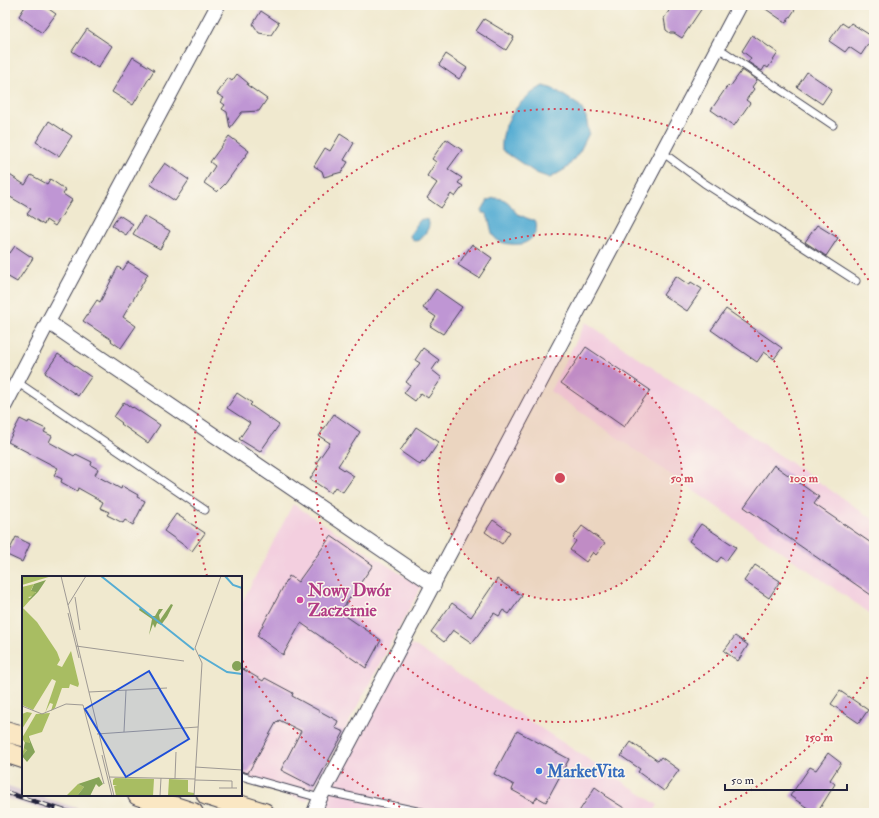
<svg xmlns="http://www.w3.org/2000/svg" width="879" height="818" font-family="'IM FELL Double Pica',serif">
	<rect width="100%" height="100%" fill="#fbf7ec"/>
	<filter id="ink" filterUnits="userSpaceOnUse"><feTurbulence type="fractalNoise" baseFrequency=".025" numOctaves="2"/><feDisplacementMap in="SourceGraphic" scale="8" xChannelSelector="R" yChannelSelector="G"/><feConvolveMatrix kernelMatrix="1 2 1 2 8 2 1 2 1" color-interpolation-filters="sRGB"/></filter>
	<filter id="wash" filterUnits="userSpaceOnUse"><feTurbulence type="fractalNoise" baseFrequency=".012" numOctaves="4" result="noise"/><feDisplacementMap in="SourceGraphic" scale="16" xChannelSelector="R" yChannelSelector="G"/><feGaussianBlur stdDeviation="0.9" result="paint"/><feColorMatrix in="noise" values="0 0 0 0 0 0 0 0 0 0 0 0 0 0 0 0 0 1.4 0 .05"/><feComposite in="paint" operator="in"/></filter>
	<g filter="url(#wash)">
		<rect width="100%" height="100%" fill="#f0e9cf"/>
		<!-- built -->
		<path fill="#f3cfdf" d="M586,322L874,520V616L550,391Z
			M293,504L421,587L307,801L241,781V604Z
			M410,645L417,647L658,805L653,813H349L322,805Z"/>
		<!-- industrial -->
		<path fill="#cfbdce" d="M5,785L23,791V795H36L92,813H51L5,798Z"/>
		<!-- water -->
		<path fill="#56add3" stroke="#3c6887" d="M543,86L554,89L580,106L586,117L589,133L580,151L567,168L550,178L536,173L502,150C500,123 520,98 543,86Z
			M494,198C508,198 509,204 517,214C524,216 528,220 535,220C540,229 532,242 521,244C515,245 501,244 496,239C489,233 492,221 485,213H482V210L488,200Z
			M422,219L428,220C432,227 424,234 420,240L415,241L410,237L411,233L420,220Z"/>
		<g id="blocks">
			<!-- building -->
			<path fill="#bf96d4" d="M26,5H43L56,14L42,33L19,16Z
				M673,5H704L682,38L674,33H670L666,30L664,18Z
				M760,5H798L786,23Z
				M261,11L279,23L271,35L259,33L253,24Z
				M484,19L514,37L506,50L476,31Z
				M842,23L848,27L851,23L873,37L861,55L849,47L845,52L829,41Z
				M87,29L112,46L98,68L72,51Z
				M752,35L778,53L768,68L765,66L762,71L748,62L751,58L742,51Z
				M446,54L467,68L459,79L439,65Z
				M133,57L154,70L133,105L112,92Z
				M742,70L757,80L752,87L754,89L746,100L750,103L734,126L711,110L728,85L730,87Z
				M807,72L832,89L822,104L797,87Z
				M237,74L248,83L247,85L267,99L259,111L242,112L230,128L227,112L222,109L225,105L221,102L224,98L217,94L228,78L232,81Z
				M49,121L72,136L59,156L36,142Z
				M340,134L354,143L344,160L348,162L342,172L324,177L322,171L314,166L325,148L330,151Z
				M229,136L249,151L225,184L217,192L204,183L215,166L210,162Z
				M446,139L462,150L448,169L462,178L458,183L463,186L455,197L451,194L441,208L427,198L437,183L427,176L436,162L432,159Z
				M165,163L189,180L175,201L150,184Z
				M5,172L25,185L31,175L47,184L50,179L66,190L63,194L72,200L55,226L46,220L44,225L27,214L31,209L5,194Z
				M119,215L133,224L126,235L112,226Z
				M144,216L170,231L160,249L133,234Z
				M817,225L838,238L826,256L805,242Z
				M472,244L492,258L479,278L458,265Z
				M15,246L33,258L17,282L5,275V248L10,253Z
				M128,262L148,274L123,317L136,326L121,348L111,341L112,340L83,321L97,300L100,302L118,267L123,270Z
				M676,276L689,285L691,282L702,289L687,311L663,295Z
				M436,289L462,307L443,334L430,326L436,317L423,308Z
				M726,309L782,348L774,359L764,352L757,362L711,330Z
				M586,347L650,390L624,427L561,383Z
				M423,348L439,360L432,370L442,378L428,398L421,393L415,401L404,393L410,385L406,382L420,363L415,360Z
				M58,354L91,377L78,396L45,373Z
				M237,393L252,403L250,405L279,425L260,452L239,439L250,423L227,408Z
				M124,402L132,408L133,407L160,425L148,443L121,424L122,423L114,417Z
				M334,414L360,432L338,466L354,476L343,492L335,487L331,493L310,479L319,465L316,463L330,443L319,436Z
				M20,419L28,423L29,421L46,429L44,432L52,436L49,442L74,456L76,454L92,462L91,465L98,469L95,475L121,489L122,486L138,495L137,497L145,501L133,525L125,520L123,523L107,515L109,512L100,508L103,502L78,488L77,491L61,482L62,479L54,475L58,468L8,442Z
				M416,427L439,442L425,463L422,462L420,465L400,451Z
				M774,465L819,497L814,504L874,545V597L744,507Z
				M176,514L205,533L192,551L164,531Z
				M493,520L510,532L502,544L485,532Z
				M701,524L736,547L726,561L721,557L717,562L689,541Z
				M582,526L605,543L596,555L593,552L586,562L570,550L576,541L573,538Z
				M331,536L373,565L340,612L381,640L366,668L301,623L283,655L257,636L289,576L298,582Z
				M16,537L30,544L22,562L7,555Z
				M755,565L780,581L769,598L744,581Z
				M497,579L522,596L509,614L503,610L499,616L494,613L472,643L453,630L444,642L431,632L452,603L471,617Z
				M735,636L748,645L738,661L724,651Z
				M241,668L263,681L265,678L293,693L292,696L338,721L335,728L344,732L314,787L281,770L301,731L279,720L278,722L277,721L248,773L241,771Z
				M840,691L868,710L859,723L831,704Z
				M517,731L569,759L546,802L537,797L534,802L512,790L514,785L494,774Z
				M631,742L658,761L661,757L679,770L664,791L638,772L640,769L621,756Z
				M828,753L841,763L830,780L835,784L817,813H815L790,796L810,767L816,770Z
				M595,787L606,795L605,796L632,813H578Z"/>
		</g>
	</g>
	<g filter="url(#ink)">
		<use href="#blocks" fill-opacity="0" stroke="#414051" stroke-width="1"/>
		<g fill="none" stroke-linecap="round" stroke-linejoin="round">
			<!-- service casing -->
			<g stroke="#414051" stroke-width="9">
				<path id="service" d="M717,47L833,125
					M662,152L704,183L856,281
					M17,382L205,510
					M241,776L320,798
					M324,791L426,813"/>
			</g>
			<!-- minor casing -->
			<g stroke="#414051" stroke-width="16">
				<path id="minor" d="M48,322L434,585
					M5,405L48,322L218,5
					M314,813L320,798L740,5"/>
			</g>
			<!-- secondary casing -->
			<g stroke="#414051" stroke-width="22">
				<path id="secondary" d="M5,731L23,736
					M5,752L23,758
					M138,795L193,813
					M207,795L264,813"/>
			</g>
			<!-- service -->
			<use href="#service" stroke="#fff" stroke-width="7"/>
			<!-- minor -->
			<use href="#minor" stroke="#fff" stroke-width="14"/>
			<!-- secondary -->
			<use href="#secondary" stroke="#fae7c3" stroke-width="20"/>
			<!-- rail casing -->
			<g stroke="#22223b" stroke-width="4.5">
				<path id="rail" d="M5,792L71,813"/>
			</g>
			<!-- rail -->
			<use href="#rail" stroke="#fbf7ec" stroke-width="3" stroke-dasharray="9" stroke-linecap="butt"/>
		</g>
	</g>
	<!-- distance rings -->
	<circle cx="560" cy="478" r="122" fill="#d1495b" fill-opacity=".12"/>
	<g fill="none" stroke="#d1495b" stroke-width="2" stroke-dasharray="2 4">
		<circle cx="560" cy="478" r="122"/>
		<circle cx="560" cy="478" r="244"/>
		<path d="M874 667A366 366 0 0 1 709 812M411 812A366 366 0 0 1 241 658M207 576A366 366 0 0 1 874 289"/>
	</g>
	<!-- markers -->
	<circle fill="#d1479c" stroke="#fbf7ec" stroke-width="1.5" cx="300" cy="600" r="4"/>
	<circle fill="#3f7fe0" stroke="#fbf7ec" stroke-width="1.5" cx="539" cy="771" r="4"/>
	<g text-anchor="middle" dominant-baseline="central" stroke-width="3" stroke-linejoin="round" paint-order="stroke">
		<!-- hotel labels -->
		<g font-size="17" font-weight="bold" fill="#b23c85" stroke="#fbf7ec" text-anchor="start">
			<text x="308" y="590">Nowy Dwór<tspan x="308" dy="20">Zaczernie</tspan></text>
		</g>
		<!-- shop labels -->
		<g font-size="17" font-weight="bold" fill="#366cbe" stroke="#fbf7ec" text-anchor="start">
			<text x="547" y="771">MarketVita</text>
		</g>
	</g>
	<!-- overview -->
	<g transform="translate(22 576)">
		<rect width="220" height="220" fill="#f0e9cf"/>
		<path d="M0,0H30L0,9ZM12,8L9,14L14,15L12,20L6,21L9,23L1,32L15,46L35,76L38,84L35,89L40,91L49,75L57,108L56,111L48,108L47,112H40L33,132L29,135L31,128L28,127L23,137L34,105L30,103L11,134L0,129V11ZM5,136L10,137L0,153V138ZM28,137L20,156L7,160L8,168L4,169L5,174L0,180L3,167L0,162L14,138ZM93,202L132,203L131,220H94L92,210L95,209H91V204ZM147,203L166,204V216L172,217V220H146ZM56,208L62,211L55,220H44Z" fill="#a8bd62"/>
		<path d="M24,4L16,16L9,23L6,24L14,16L9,15L12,8ZM149,28L151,29L145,41L139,49L135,47L133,52L131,48L127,59L130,43L117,34L118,31L129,40H133L137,33H141L137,39L138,44ZM210 90a5 5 0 1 1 10 0a5 5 0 1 1-10 0ZM6,159L13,176L5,186L0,180L5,174L2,172L3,166L8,167ZM77,201L81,208L77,211L74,208L68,220H55L62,211L56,208Z" fill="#86a458"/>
		<path fill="none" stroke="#56add3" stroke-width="2" d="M79,0L172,74M203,0L211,9L220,12M177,79L205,96L220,98"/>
		<path fill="none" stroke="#9e9994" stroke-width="1" d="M39,0L92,220M53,21L58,54M46,29L64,0M46,37L57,82M54,70L162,85M67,116L145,112M0,130L20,138L44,128L61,129L82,208M102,156L104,114M75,158L176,151M80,179L90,220M173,191L220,194M87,201L173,203M153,202L154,176M173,204L210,205V212M197,212H215M138,220L139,202M172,220L180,87L173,72L199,0"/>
		<path fill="#1d4ed8" fill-opacity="0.15" stroke="#1d4ed8" stroke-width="2" d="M127,95L167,163L104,201L63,133Z"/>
		<rect width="220" height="220" fill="none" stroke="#22223b" stroke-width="2"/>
	</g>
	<circle cx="560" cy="478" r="6" fill="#d1495b" stroke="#fbf7ec" stroke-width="2"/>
	<g font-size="12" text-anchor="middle" font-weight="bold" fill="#d1495b" stroke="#fbf7ec" stroke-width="3" stroke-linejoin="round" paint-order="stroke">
		<text x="682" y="482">50 m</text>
		<text x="804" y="482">100 m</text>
		<text x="819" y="741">150 m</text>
	</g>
	<!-- margin -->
	<rect width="879" height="818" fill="none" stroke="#fbf7ec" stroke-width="20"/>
	<!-- scale -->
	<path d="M725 784v6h122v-6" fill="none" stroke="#22223b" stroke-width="2"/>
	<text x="731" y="784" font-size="12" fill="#22223b" stroke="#fbf7ec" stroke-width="3" paint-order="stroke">50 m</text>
</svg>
